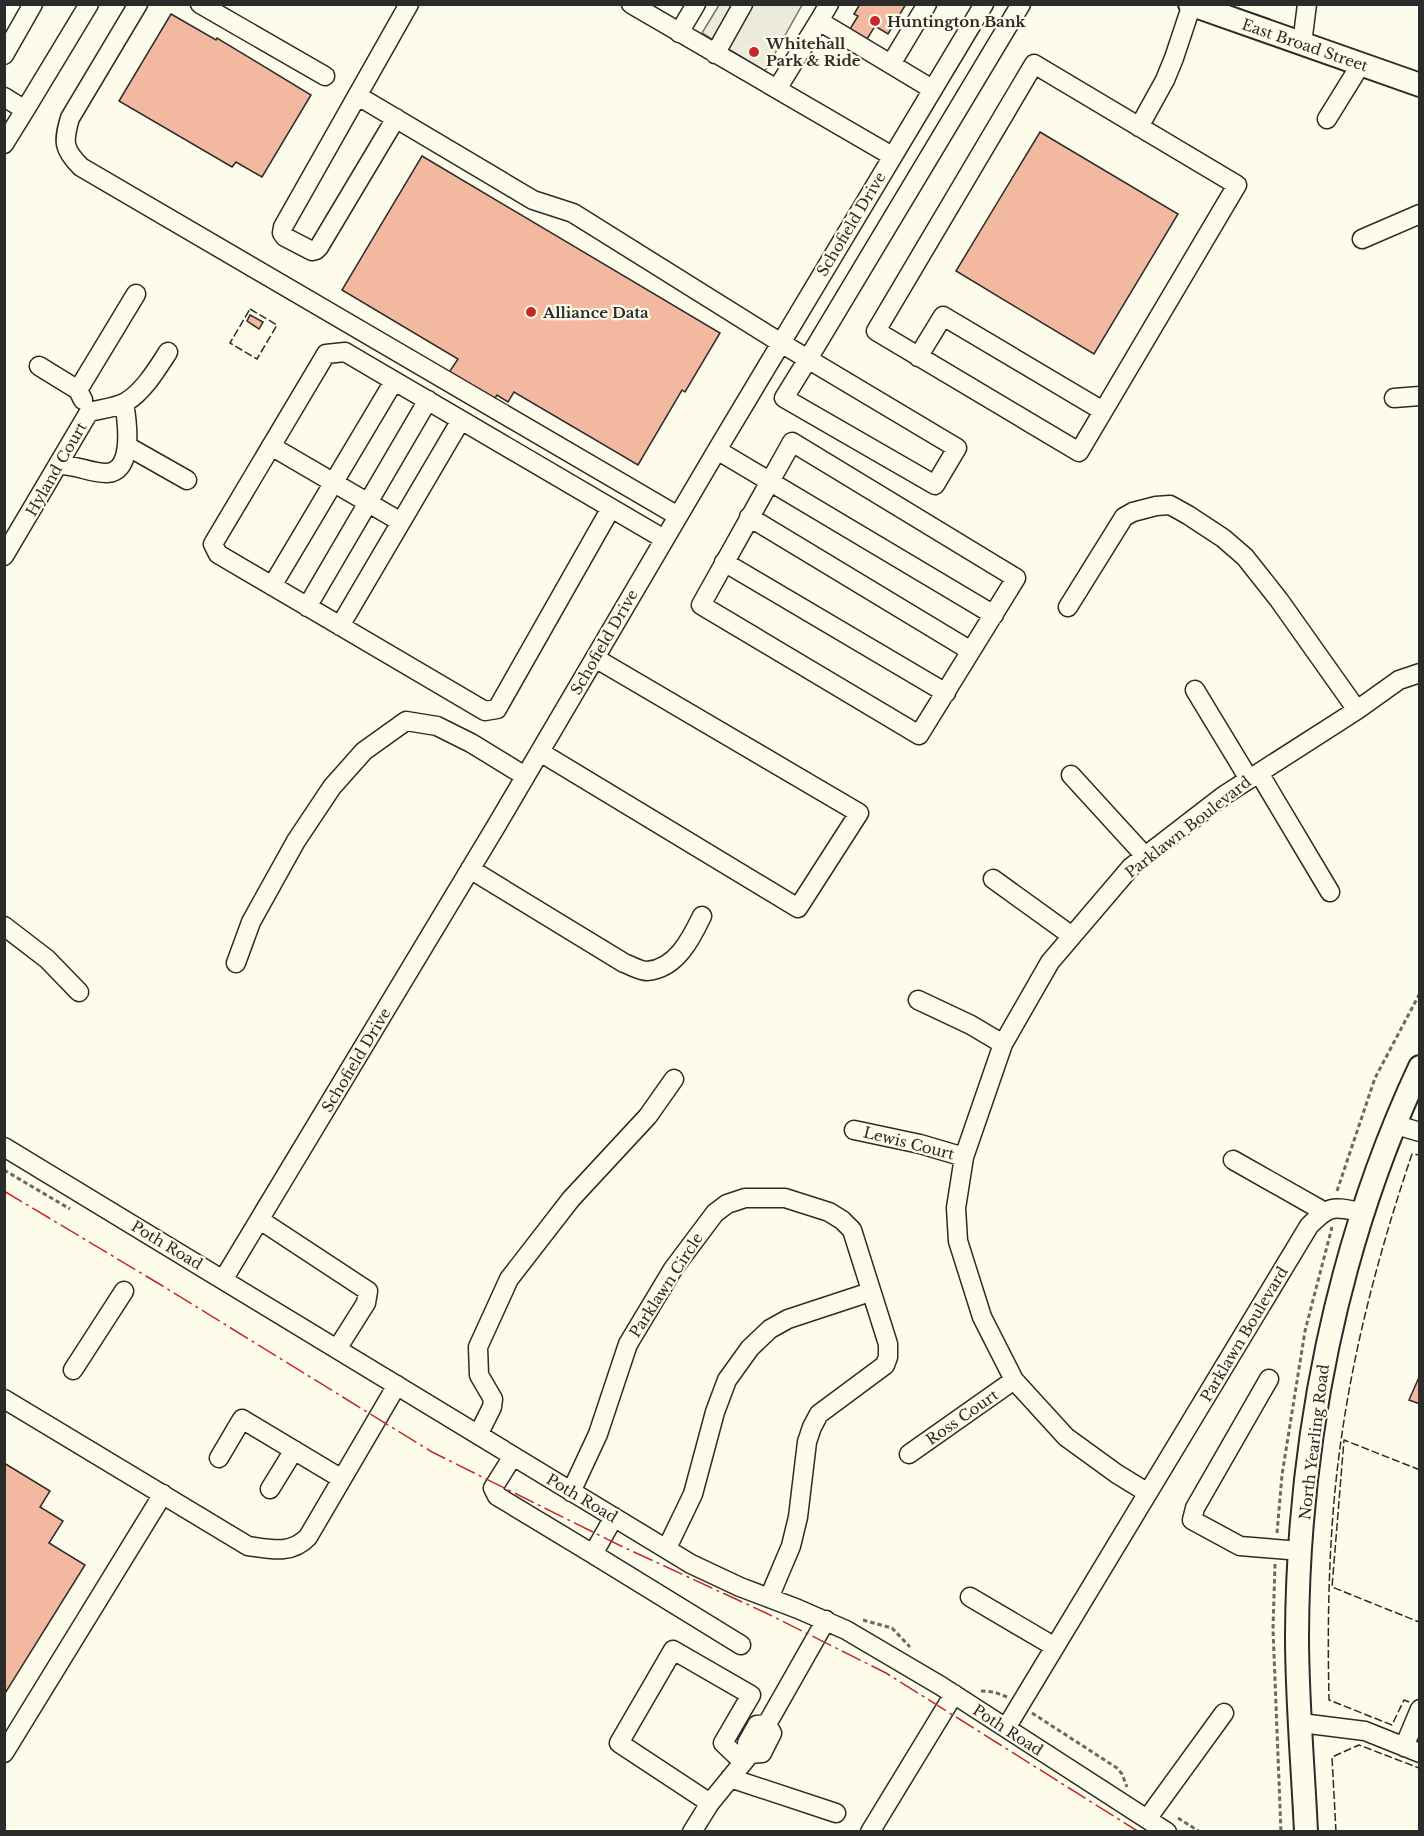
<svg xmlns="http://www.w3.org/2000/svg" width="1424" height="1836" font-family="'Libre Baskerville',serif">
	<rect width="100%" height="100%" fill="#fdfbea"/>
	<!-- parking -->
	<path fill="#eceadb" stroke="#74746e" stroke-width="1.5" d="M719,5H802L765,71L702,33Z"/>
	<!-- building -->
	<path fill="#f2b8a0" stroke="#2b2b2b" stroke-width="1.5" d="M860,4H906L888,34L875,26L864,44L847,34L858,16L854,14Z
		M171,14L216,40L217,38L311,95L262,177L236,162L232,167L119,101Z
		M1040,132L1178,214L1094,354L956,271Z
		M422,156L720,333L685,392L682,390L638,465L514,392L508,402L497,395L493,401L448,374L458,359L342,290Z
		M250,315L263,322L259,329L247,321Z
		M1420,1375V1404L1409,1400Z
		M4,1463L50,1491L40,1507L63,1521L49,1543L85,1565L4,1695Z"/>
	<g fill="none" stroke-linecap="round" stroke-linejoin="round">
		<!-- minor casing -->
		<g stroke="#2b2b2b" stroke-width="21">
			<path id="minor" d="M138,4L70,118C63,142 63,149 81,167L678,516
				M200,4L325,76
				M631,4L892,156
				M819,21L829,4
				M679,33L696,4
				M1302,44L1307,4
				M715,54L743,4
				M4,55L33,4
				M891,64L927,4
				M1034,64L1237,185L1079,452L876,331Z
				M777,89L819,21L932,89
				M358,96L533,200L573,213L781,343L957,448L935,485L784,398L808,359L1021,4
				M4,97L25,110L89,4
				M396,118L319,247L316,250L312,251L285,237L282,233L283,227L409,4
				M1327,119L1361,64
				M1139,127L1165,80L1174,58L1192,4
				M4,144L25,110
				M1362,239L1420,214
				M918,357L943,316L1103,411
				M39,366L78,390L83,400
				M78,390L136,294
				M1394,398L1420,396
				M89,412C101,409 115,408 126,402C144,391 157,369 168,352
				M792,442L1016,578L919,735L701,605Z
				M127,446L187,480
				M271,446L401,522
				M717,450L994,615
				M58,465C74,464 90,473 106,473C135,473 127,420 124,403
				M611,508L497,709L485,711L218,554L213,544L326,354L345,352L664,539
				M749,517L971,651
				M4,556L89,412
				M724,562L946,693
				M272,586L394,381
				M307,607L428,400
				M1068,607L1124,517L1133,512L1156,506L1170,505L1188,515L1223,538L1245,557L1279,600L1357,710
				M340,626L461,420
				M1195,690L1249,779
				M540,752L798,908L859,813L595,658
				M1259,773L1330,892
				M1071,775L1145,856
				M470,869L624,963C630,965 640,971 647,971C676,969 691,939 702,916
				M993,879L1072,936
				M4,926L47,959L79,992
				M236,963L251,922L296,841L332,787L364,751L406,721L437,726L471,743L525,776
				M918,1000L971,1025L1003,1044
				M1393,1124L1420,1132
				M854,1130L920,1144L964,1157
				M4,1147L691,1564L740,1587L798,1609L846,1630L941,1686L1167,1832
				M1233,1160L1323,1211
				M260,1220L368,1291L366,1303L337,1349
				M223,1280L498,823L717,450L984,4
				M73,1370L124,1291
				M1269,1379L1195,1508L1192,1520L1240,1546L1301,1551
				M4,1399L248,1546C270,1549 291,1555 308,1537L397,1385
				M478,1435L492,1407L493,1399L479,1375L478,1347L509,1279L571,1199L648,1116L674,1079
				M909,1454L1014,1380
				M513,1456L493,1488L497,1496L593,1554L614,1517
				M219,1458L242,1419L342,1479
				M270,1489L294,1450
				M571,1492L598,1434L628,1344L673,1269L715,1213L727,1204L745,1198H785L829,1212L842,1220L852,1230L888,1344V1357L885,1365L819,1414L812,1427L807,1442L798,1517L791,1546L769,1598
				M1148,1493L1117,1474L1066,1437L1014,1380L982,1317L958,1241L956,1208L964,1157L1003,1044L1050,962L1131,867L1223,796L1357,710L1399,680L1420,673
				M667,1548L693,1494L715,1412L727,1380L750,1348L770,1329L788,1319L870,1292
				M593,1554L741,1645
				M970,1597L1055,1647
				M1301,1723L1365,1731L1420,1753
				M767,1724L826,1620
				M1006,1728L1309,1226C1330,1204 1333,1207 1362,1212
				M1404,1747L1420,1709
				M4,1753L163,1494
				M750,1754L747,1743L757,1725L767,1724
				M730,1778L836,1813
				M710,1803L619,1743L673,1650L751,1695L723,1743L743,1762
				M1147,1819L1224,1713
				M692,1832L710,1803L750,1754L762,1753L772,1733L767,1724
				M870,1832L954,1694"/>
		</g>
		<!-- major casing -->
		<g stroke="#2b2b2b" stroke-width="26">
			<path id="major" d="M1190,4L1420,85
				M1306,1832C1303,1767 1297,1701 1297,1636C1298,1441 1337,1244 1420,1067"/>
		</g>
		<!-- path -->
		<path stroke="#6a6964" stroke-width="3" stroke-dasharray="4.5 3" stroke-linecap="butt" d="M4,1170L70,1209
			M1337,1191L1375,1078L1420,993
			M1277,1533L1282,1475L1305,1331L1332,1227
			M1275,1564L1273,1629L1281,1832
			M863,1620L892,1628L910,1647
			M981,1691L994,1692L1007,1697
			M1032,1713L1117,1768L1122,1774L1127,1787
			M1178,1818L1200,1832"/>
		<!-- minor -->
		<use href="#minor" stroke="#fdfbea" stroke-width="18"/>
		<!-- major -->
		<use href="#major" stroke="#fdfbea" stroke-width="22"/>
		<!-- fence -->
		<path stroke="#2b2b2b" stroke-width="1.5" stroke-dasharray="8 3" stroke-linecap="butt" d="M250,309L277,325L257,359L230,343Z
			M1420,1470L1344,1440L1332,1587L1419,1622L1420,1619
			M1409,1702L1404,1700L1392,1725L1329,1700C1327,1609 1329,1517 1343,1427C1357,1334 1382,1243 1412,1154L1420,1155
			M1336,1832L1332,1757L1359,1745L1419,1768L1420,1766"/>
		<!-- power -->
		<path stroke="#c62828" stroke-width="1.5" stroke-dasharray="21 4.5 3 4.5" stroke-linecap="butt" d="M4,1191L161,1285L432,1452L621,1546L766,1613L886,1673L1139,1832"/>
	</g>
	<!-- markers -->
	<g fill="#c62828" stroke="#fdfbea" stroke-width="2">
		<circle cx="875" cy="21" r="6"/>
		<circle cx="754" cy="52" r="6"/>
		<circle cx="531" cy="312" r="6"/>
	</g>
	<g text-anchor="middle" dominant-baseline="central" stroke-width="4.5" stroke-linejoin="round" paint-order="stroke">
		<!-- poi labels -->
		<g font-size="15" font-weight="bold" fill="#2b2b2b" stroke="#fdfbea" text-anchor="start">
			<text x="887" y="21">Huntington Bank</text>
			<text x="766" y="43">Whitehall<tspan x="766" dy="17">Park &amp; Ride</tspan></text>
			<text x="543" y="312">Alliance Data</text>
		</g>
		<!-- street labels -->
		<g font-size="15" fill="#2b2b2b" stroke="#fdfbea">
			<text transform="translate(1305 45) rotate(19)">East Broad Street</text>
			<text transform="translate(851 224) rotate(-59)">Schofield Drive</text>
			<text transform="translate(56 469) rotate(-60)">Hyland Court</text>
			<text transform="translate(604 642) rotate(-60)">Schofield Drive</text>
			<text transform="translate(1188 827) rotate(-38)">Parklawn Boulevard</text>
			<text transform="translate(356 1060) rotate(-59)">Schofield Drive</text>
			<text transform="translate(909 1143) rotate(14)">Lewis Court</text>
			<text transform="translate(167 1245) rotate(31)">Poth Road</text>
			<text transform="translate(666 1285) rotate(-57)">Parklawn Circle</text>
			<text transform="translate(1244 1334) rotate(-59)">Parklawn Boulevard</text>
			<text transform="translate(962 1417) rotate(-35)">Ross Court</text>
			<text transform="translate(1314 1442) rotate(-83)">North Yearling Road</text>
			<text transform="translate(582 1498) rotate(31)">Poth Road</text>
			<text transform="translate(1008 1730) rotate(33)">Poth Road</text>
		</g>
	</g>
	<!-- border -->
	<rect width="1424" height="1836" fill="none" stroke="#2b2b2b" stroke-width="12"/>
</svg>
